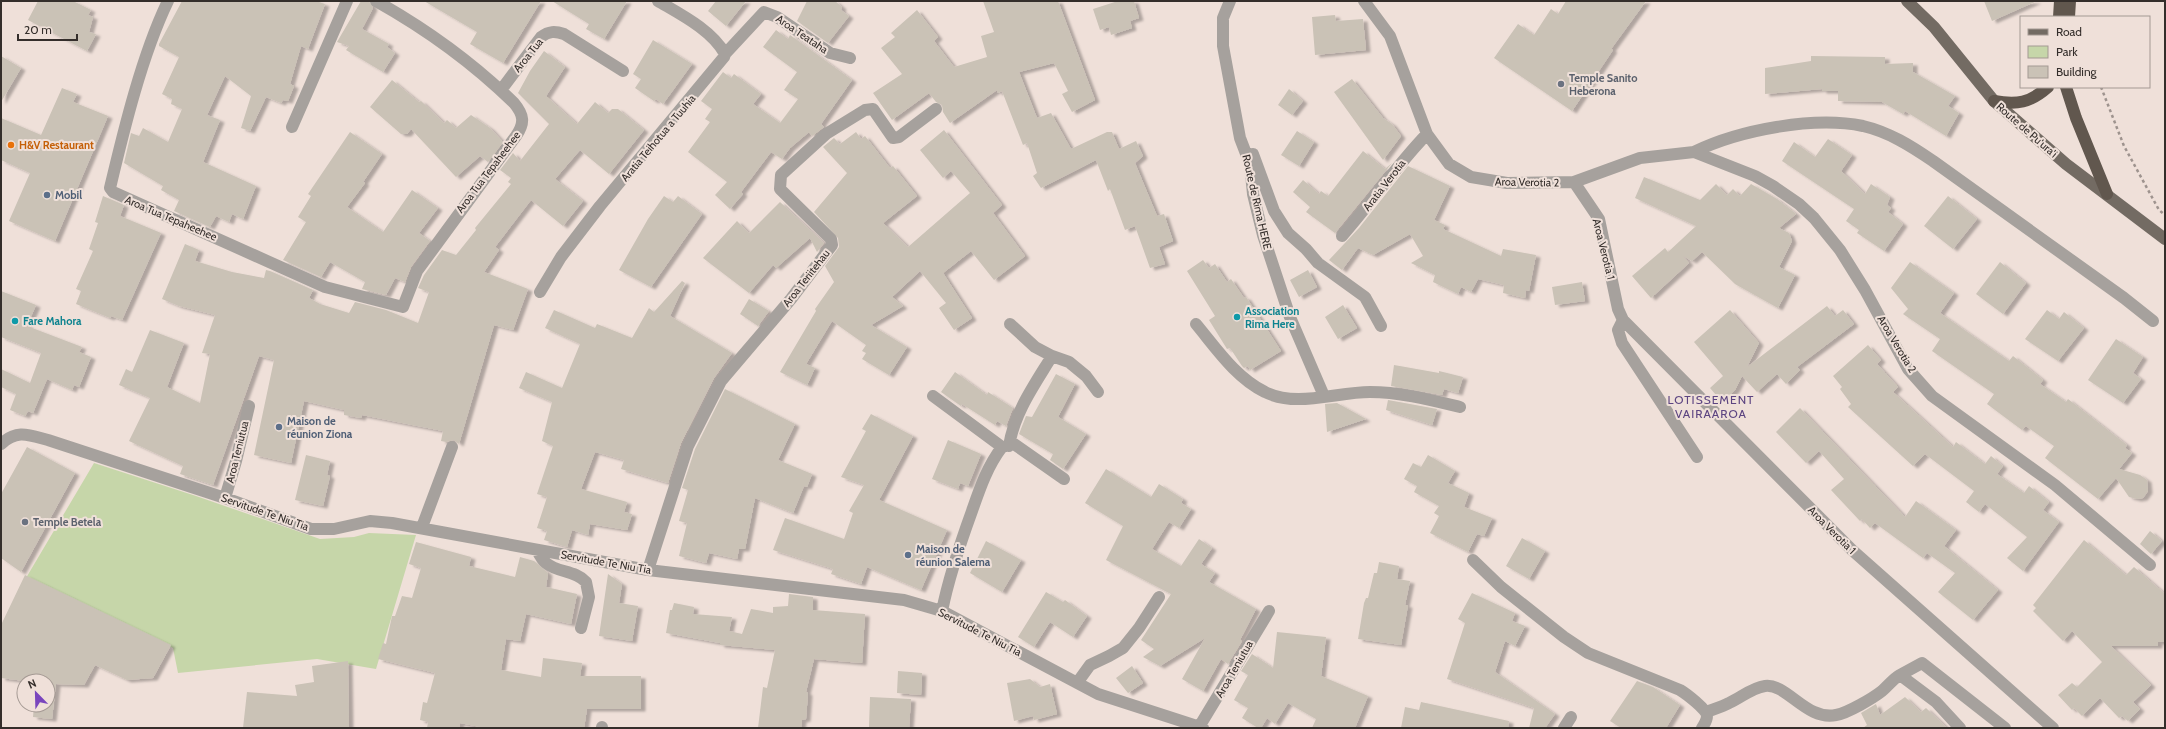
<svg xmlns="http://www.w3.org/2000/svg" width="2166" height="729" font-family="Cabin,sans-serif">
	<defs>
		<filter id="shadow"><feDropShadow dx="4.5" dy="2.5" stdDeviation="1" flood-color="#0004"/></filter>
	</defs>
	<rect width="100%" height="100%" fill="#efe0d9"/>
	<!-- green -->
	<path fill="#c6d6a9" d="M94,463L196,496L320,539L354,537L369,533L416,535L376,669L317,659L178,673L173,648L26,578Z"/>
	<!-- building -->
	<path fill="#cac2b6" filter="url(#shadow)" d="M38,1H73L91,10L88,15L93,17L89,32L96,34L87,51L28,20Z
		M182,1H316L325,4L308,49L301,46L290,84L294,86L288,101L283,100L281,103L266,97L250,131L241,128L251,96L225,76L207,115L220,120L203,162L256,186L243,219L232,214L229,222L216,216L210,227L174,211L179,200L161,190L163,186L124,163L131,133L139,136L143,128L168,142L182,109L171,104L172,99L162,94L179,57L159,46V44Z
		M361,1H369L373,8L362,29L389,44L387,47L395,53L383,72L346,50L349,46L337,42Z
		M424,1H541L503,63L470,44L477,32Z
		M552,1H627L604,39L586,29L589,24Z
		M716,1H746L726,26L708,11Z
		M807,1H835L842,7L841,10L849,16L828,43L797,21Z
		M983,1H1058L1095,100L1072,112L1062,94L1068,91L1054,63L1019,72L1037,118L1051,113L1071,149L1107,132H1112L1119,149L1136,141L1143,156L1135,163L1157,216L1164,214L1173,241L1159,247L1165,264L1150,268L1135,226L1125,230L1110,189L1108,191L1096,160L1041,188L1033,176L1037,173L1027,143L1023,145L1002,91L998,93L997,90L950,123L943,112L942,105L936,102L929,93L892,120L873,93L902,74L881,48L895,37L891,33L917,10L938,37L934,41L954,67L987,57L981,36L994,32Z
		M1118,1H1134L1139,18L1130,21L1132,28L1111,35L1109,27L1100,30L1093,9Z
		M1566,1H1646L1611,49L1613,50L1572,111L1494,58L1518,24L1534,35L1551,9L1558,14Z
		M1984,1H2037L1992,21Z
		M1335,15L1336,21L1363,19L1366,50L1315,55L1312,17Z
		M776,30L788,39L790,35L852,80L821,124L824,127L812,136L809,132L790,148L782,159L771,152L741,192L743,194L730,209L715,195L727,182L688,152L710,122L705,119L712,109L701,101L723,72L731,78L734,74L761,94L753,104L780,123L798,99L784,90L797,72L763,47Z
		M653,40L692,64L663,104L656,99L654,101L635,88L641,79L633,74Z
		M544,51L565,67L546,96L577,124L595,102L608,113L612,109H618L644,130L609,174L580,150L555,179L583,201L563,226L531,200L495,247L499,250L484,272L528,289L513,330L494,325L459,444L454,440L446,442L441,441L443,431L362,415L361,418L344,415V410L304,401L291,463L254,455L274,360L259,356L213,485L180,474L183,466L129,441L150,398L119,385L126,369L132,372L150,330L184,343L167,387L200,403L210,354L202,353L215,315L179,306L162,299L185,244L199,250L195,261L232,272L264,278L266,270L270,271L313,290L309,298L320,304L349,313L355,302L386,310L418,323L429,292L418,288L424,275L442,250L456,255L476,230L475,228L511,184L508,182L511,178L500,170L513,153L520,161L549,124L518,93L530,71Z
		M1,56L21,68L1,102Z
		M1811,56L1885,57V64L1913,63V72L1955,96L1948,106L1959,113L1946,136L1905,111L1903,114L1882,102L1838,101V91H1822V89L1765,94V68L1811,61Z
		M1352,79L1383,118L1392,124L1401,136L1383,160L1334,92Z
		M392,80L419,102L421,101L444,123L447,120L456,128L471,115L490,128L503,142L488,162L480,156L456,177L411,129L407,134H401L370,107Z
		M62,88L77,94L73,102L108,116L55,241L9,221L30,173L1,160V118L41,135Z
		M1289,89L1303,101L1292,115L1278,105Z
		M944,130L1002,205L993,213L1025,256L994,280L971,251L943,273L972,318L954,330L939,308L946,303L920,271L892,297L903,306L871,325L907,347L889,375L862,359L866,353L862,351L866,345L832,321L806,364L815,368L807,385L780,372L816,311L815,309L834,282L825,266L839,247L838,238L814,212L847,173L823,147L834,138L840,144L856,132L861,139L865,136L890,168L893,166L917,196L883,223L908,247L970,193L951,171L943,178L920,150Z
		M1297,131L1314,142L1299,166L1281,155Z
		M350,132L382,154L363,182L365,183L347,207L383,232L412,190L438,208L419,233L430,241L411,267L405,282L395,278L386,295L362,289L365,282L330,262L321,277L283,260L306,222L298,217L311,196L308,194Z
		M1828,139L1852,155L1841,171L1865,194L1871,184L1890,197L1887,205L1891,208L1888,212L1903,224L1884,251L1857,233L1859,230L1846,221L1854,209L1782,161L1794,142L1815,157Z
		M1363,151L1385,169L1392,163L1335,233L1306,212L1310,207L1293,192L1303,180L1319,194L1321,191L1328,196Z
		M1408,166L1450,186L1434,220L1445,225L1443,229L1501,256L1503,249L1536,255L1529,291L1526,290L1525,298L1503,293L1504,285L1478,279L1471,292L1461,287L1458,294L1433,282L1435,275L1411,263L1423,256L1410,234L1373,255L1358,248L1342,270L1329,260L1359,228Z
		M1644,177L1700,200L1716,184L1727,195L1733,189L1740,196L1751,184L1777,199L1796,214L1779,228L1789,233L1792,241L1779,267L1795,275L1778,308L1735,284L1702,252L1692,261L1683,256L1689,263L1651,298L1632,276L1665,248L1668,252L1696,226L1635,198Z
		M103,196L124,205L120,216L161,233L122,320L111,316L110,318L76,304L81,291L76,289L93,251L89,249L98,223L95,222Z
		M664,196L673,202L678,196L702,214L651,287L619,270L648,219Z
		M1948,196L1977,219L1953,249L1924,226Z
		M780,202L824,243L817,252L810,238L776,268L773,265L749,293L703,258L737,221L749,233Z
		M1203,260L1209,268L1215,264L1227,282L1231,279L1244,298L1246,297L1281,351L1250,370L1248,366L1244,368L1242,366L1230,348L1227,349L1209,320L1215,316L1187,271Z
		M1910,262L1954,293L1940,313L2009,361L2013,356L2043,380L2040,384L2066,402L2068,399L2127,445L2125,448L2132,453L2119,469L2140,475L2147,480L2148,491L2143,498L2137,499L2129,497L2116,478L2098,499L2045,458L2054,446L2026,426L2022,430L1987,404L1994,394L1932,351L1940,339L1903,314L1908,309L1891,288Z
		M2000,262L2026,283L2003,314L1976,294Z
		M1308,270L1317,287L1299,297L1290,280Z
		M682,281L685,283L670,316L732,353L714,378L681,443L668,483L621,469L624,460L595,452L581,489L627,502L624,512L632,514L627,530L590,524L588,535L572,530L567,547L544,540L547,531L537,528L547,497L537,494L553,446L542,441L552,402L519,388L526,372L562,388L580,344L545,328L554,310L595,328L597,324L632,338L649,308L654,312Z
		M1582,282L1585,301L1555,305L1552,287Z
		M1,291L36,305L27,326L82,347L79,352L91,357L79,387L74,385L72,390L47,379L33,413L28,411L25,416L10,410L16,394L1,387V369L30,383L41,353L1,337Z
		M749,299L769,311L758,326L740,314Z
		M1343,305L1357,328L1338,339L1325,317Z
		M1827,306L1835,316L1843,310L1854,324L1797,367L1800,370L1786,384L1777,374L1757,392L1742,376L1735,390L1722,402L1710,388L1723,376L1694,342L1730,310L1759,343L1747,367Z
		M2047,310L2059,319L2064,312L2084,328L2058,361L2025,339Z
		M2116,339L2143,357L2133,373L2141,379L2123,403L2088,380Z
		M1868,345L1881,360L1877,364L1898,387L1893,392L1953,447L1956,442L1985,464L1991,456L2003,466L1997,474L2024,493L2029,486L2049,502L2043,510L2059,522L2023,571L2007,558L2027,537L1985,504L1979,512L1966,502L1974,491L1925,454L1913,466L1848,407L1851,404L1840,389L1842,387L1833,376Z
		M1394,365L1439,373V371L1463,377L1458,393L1444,389L1442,395L1391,386Z
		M955,372L987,395L988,392L1013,408L1006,426L997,421L995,425L962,404L961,406L941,392Z
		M1056,374L1075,384L1058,417L1086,434L1063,469L1050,460L1053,454L1019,434L1026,416L1032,417Z
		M725,389L795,424L778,460L812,474L807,487L804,486L793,513L755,498L745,549H739L737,559L709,553L706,563L679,556L687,523L679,521L688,490L682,488L695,449Z
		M1388,400L1437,409L1432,425L1386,410Z
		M1337,403L1366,419L1327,432L1325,404Z
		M1800,408L1905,517L1916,501L1956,530L1944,546L1998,590L1973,620L1938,592L1955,573L1927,553L1923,558L1875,523L1870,528L1862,519L1860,521L1831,490L1844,479L1819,451L1806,463L1776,432Z
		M871,414L913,436L879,500L947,530L921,590L867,567L861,584L831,574L833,569L773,550L785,518L844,539L853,513L849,511L864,485L841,477L866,431L862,429Z
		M948,440L981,454L968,486L960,483L958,489L932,479Z
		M27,447L75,473L21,572L1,558V494Z
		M306,455L330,461L327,475L330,476L323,506L295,500Z
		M1428,455L1455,471L1448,483L1469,493L1464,507L1492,518L1484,536L1477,534L1468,552L1430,533L1439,516L1434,513L1439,506L1414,492L1417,486L1404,479L1413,463L1421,467Z
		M1106,469L1151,497L1159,484L1183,499L1181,503L1191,509L1179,528L1169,522L1152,549L1181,566L1199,539L1212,548L1201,564L1215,573L1209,582L1256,609L1240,640L1242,641L1228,664L1221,659L1203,691L1182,679L1205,638L1160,666L1143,657L1154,649L1141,640L1171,594L1106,560L1123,526L1085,503Z
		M2150,531L2162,541L2151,554L2140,544Z
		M1522,538L1545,551L1529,579L1506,566Z
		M2084,540L2126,575L2134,567L2165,594V642H2158V646H2111L2151,685L2133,702L2140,709L2128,721L2122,716L2119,718L2100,698L2082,716L2074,708L2072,710L2058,695L2072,683L2077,687L2102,662L2072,631L2063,641L2033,611L2036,608L2033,605Z
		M986,541L1021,560L1002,592L970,573Z
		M416,542L471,557L469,566L515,577L520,557L534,561L548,573L546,587L577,594L571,624L526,614L520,641L506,639L501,670L541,677L543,658L582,663L580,676H641V709H587L584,728H486L460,723L459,728H427L428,722L420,720L423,702L427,703L435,673L378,659L383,643L386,644L392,616H395L402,596L412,598L421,568L409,564Z
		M1379,562L1399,566L1397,579L1410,581L1405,605H1408L1401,645L1358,639L1364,603L1366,598H1368L1374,573H1377Z
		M608,574L622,584L619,603L638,606L632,641L599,636Z
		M25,575L171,645L153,678L127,680L95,665L84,685L56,684L52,719L33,717L34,705H48V681H25L1,678V625Z
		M1046,592L1063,602L1065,600L1087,616L1073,637L1050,622L1034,647L1018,637Z
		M1472,593L1515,613L1512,621L1525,626L1515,646L1505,641L1495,672L1555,714L1545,728H1529L1534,708L1447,679L1465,623L1458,619Z
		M789,594L813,597V610L865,614L862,663L814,659L806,692L808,693L806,719L802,720L801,728H758L763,687L767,688L775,650L720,645V643L666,633L670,610H672L674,603L694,607L693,614L732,617L729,631L742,634L751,609L773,613V607L788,606Z
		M1277,632L1326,637L1321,676L1368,696L1355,728H1312L1316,719L1288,703L1275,724L1267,718L1261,728H1258L1242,718L1248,708L1234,700L1248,675L1241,671L1252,654L1273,668Z
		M348,661L349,728H243L247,692L297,696L295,685L314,682L312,666Z
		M1132,666L1143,683L1128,693L1116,678Z
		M898,671L922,673L921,695L897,693Z
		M1030,679L1040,687L1050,684L1057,714L1034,720L1033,716L1014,721L1007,683Z
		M1637,681L1653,687L1680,705L1666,728H1621L1610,721Z
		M870,697L911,699L909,728L869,727Z
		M1905,697L1921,712L1926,708L1947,728H1863L1867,725L1861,713L1876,704L1880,715Z
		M1421,702L1509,721L1508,728H1401L1405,707L1419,710Z"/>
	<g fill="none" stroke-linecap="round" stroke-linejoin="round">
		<!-- path -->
		<path stroke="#9e938e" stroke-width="2.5" stroke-dasharray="3 3" stroke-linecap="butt" d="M2101,87L2124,146L2159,210L2165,215"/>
		<!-- minor -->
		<path stroke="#a6a19d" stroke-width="12" d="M168,1C142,55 124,129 110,188L113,192L325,287L403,307L417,271L516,136C525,123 524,115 514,103C473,63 426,29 376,1
			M1230,1L1223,18V46L1240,138L1250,164L1253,194L1263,235L1290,317L1324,396
			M1364,1L1390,36L1427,134L1449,164L1471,177L1507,183L1574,182L1640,158L1694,152L1755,176L1773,186L1799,204L1814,218L1840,250L1865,290L1908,369L1932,396L2055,485L2150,565
			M725,54L764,12L777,17L830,53L850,58
			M501,90L541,37C549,31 555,31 564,34L623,71
			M292,127L347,1
			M1694,152C1739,130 1813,116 1863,126C1889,132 1911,146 1933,161L2124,298L2153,321
			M1253,154L1274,211L1288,233L1306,249L1318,263L1365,297L1381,326
			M1574,182L1599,219L1618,309L1623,320L1852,550L2053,728
			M1342,236C1371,203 1396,166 1427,134
			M540,292L561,257L600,206L724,57L725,54C712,30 680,14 658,1
			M1623,320L1618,330L1622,343L1697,457
			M1010,324L1035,347L1052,356
			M1196,324C1216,348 1236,378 1265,392C1296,408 1336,392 1370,392C1400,392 1431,400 1460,407
			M933,396L1002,447L1014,444L1064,479
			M1,444C17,429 29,435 48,440L225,498L311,529H334L370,521L392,523L648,570L904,600L942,611L1098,694L1203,728
			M1009,446C1014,413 1035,384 1052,356L1069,362L1086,376L1098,392
			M225,498L236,461L249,406
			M422,527L452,447
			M537,550C539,554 542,560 546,563C558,573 575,570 586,582L589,597L581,628
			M1473,560L1501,587L1564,637L1588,653L1680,690C1685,693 1708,710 1707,716C1707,720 1704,725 1702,728
			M648,570L688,446L721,381L791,299L832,245L831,239L780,189L781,175L826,134L865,110L873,109L893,138L899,137L936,109
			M942,611C949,576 960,544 972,511C980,488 987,467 1002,447
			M1900,675L1922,663L2005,728
			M1077,683L1090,665L1109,656L1123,648L1139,628L1159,597
			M1706,712C1714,709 1722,707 1729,703C1741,698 1751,688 1765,686C1787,683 1806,721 1836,715C1848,713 1873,698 1882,691C1889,685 1893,679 1900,675L1936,702L1960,728
			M1199,727L1269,611
			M602,728V727
			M1564,728L1571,717"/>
		<!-- major -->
		<path stroke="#736b63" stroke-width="12" d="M1907,1L1934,27L1994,101L2066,164L2165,239"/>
		<!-- highway -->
		<path stroke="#61574e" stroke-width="12" d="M2059,17L2060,1
			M2069,17L2070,1
			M2066,87L2076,118L2107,194
			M1994,101C2017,105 2030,103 2048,87"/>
	</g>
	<!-- markers -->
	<g fill="#6b7280" stroke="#efe0d9" stroke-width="1.5">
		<circle cx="1561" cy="84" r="4"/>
		<circle cx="25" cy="522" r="4"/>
	</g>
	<circle fill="#e8710a" stroke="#efe0d9" stroke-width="1.5" cx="11" cy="145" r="4"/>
	<g fill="#5c6f8a" stroke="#efe0d9" stroke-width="1.5">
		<circle cx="47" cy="195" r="4"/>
		<circle cx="279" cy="427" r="4"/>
		<circle cx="908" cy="555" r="4"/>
	</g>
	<g fill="#0f9aa8" stroke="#efe0d9" stroke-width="1.5">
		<circle cx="1237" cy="317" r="4"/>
		<circle cx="15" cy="321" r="4"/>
	</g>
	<g text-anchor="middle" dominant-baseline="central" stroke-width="4" stroke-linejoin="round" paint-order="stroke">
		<!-- street labels -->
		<g font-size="11" fill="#342e2b" stroke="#efe0d9">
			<text transform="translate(802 34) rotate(34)">Aroa Teataha</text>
			<text transform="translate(528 55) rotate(-51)">Aroa Tua</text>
			<text transform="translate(2027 130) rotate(41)">Route de Pu'ura'i</text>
			<text transform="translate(658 138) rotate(-50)">Aratia Teihotua a Tuuhia</text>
			<text transform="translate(488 172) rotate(-53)">Aroa Tua Tepaheehee</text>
			<text transform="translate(1527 182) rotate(1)">Aroa Verotia 2</text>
			<text transform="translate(1384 185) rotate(-52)">Aratia Verotia</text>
			<text transform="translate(1257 202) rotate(77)">Route de Rima HERE</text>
			<text transform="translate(171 218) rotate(23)">Aroa Tua Tepaheehee</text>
			<text transform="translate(1604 249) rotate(76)">Aroa Verotia 1</text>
			<text transform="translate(806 278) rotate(-52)">Aroa Teriitehau</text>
			<text transform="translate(1897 344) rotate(59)">Aroa Verotia 2</text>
			<text transform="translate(237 452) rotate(-76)">Aroa Teniutua</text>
			<text transform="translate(265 512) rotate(19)">Servitude Te Niu Tia</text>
			<text transform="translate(1832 530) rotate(45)">Aroa Verotia 1</text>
			<text transform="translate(606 562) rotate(10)">Servitude Te Niu Tia</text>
			<text transform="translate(980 632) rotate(27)">Servitude Te Niu Tia</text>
			<text transform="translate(1234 669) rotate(-60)">Aroa Teniutua</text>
		</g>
		<!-- worship labels -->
		<g font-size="11" font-weight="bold" fill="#5b616d" stroke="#efe0d9" text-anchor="start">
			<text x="1569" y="78">Temple Sanito<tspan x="1569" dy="13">Heberona</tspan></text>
			<text x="33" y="522">Temple Betela</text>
		</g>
		<!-- food labels -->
		<g font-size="11" font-weight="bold" fill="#c56008" stroke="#efe0d9" text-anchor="start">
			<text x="19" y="145">H&amp;V Restaurant</text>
		</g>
		<!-- service labels -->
		<g font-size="11" font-weight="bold" fill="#4e5e75" stroke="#efe0d9" text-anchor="start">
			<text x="55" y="195">Mobil</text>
			<text x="287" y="421">Maison de<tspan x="287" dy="13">réunion Ziona</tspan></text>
			<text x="916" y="549">Maison de<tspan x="916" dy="13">réunion Salema</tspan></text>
		</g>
		<!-- culture labels -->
		<g font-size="11" font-weight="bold" fill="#0d838f" stroke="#efe0d9" text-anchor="start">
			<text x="1245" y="311">Association<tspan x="1245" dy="13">Rima Here</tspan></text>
			<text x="23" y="321">Fare Mahora</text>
		</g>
		<!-- neighbourhood labels -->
		<g font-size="12" letter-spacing="1" fill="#5c4481" stroke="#efe0d9">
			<text x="1711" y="399">LOTISSEMENT<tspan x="1711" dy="14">VAIRAAROA</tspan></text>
		</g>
	</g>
	<!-- border -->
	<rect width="2166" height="729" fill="none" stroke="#342e2b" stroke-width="4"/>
	<!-- legend -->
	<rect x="2020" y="16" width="130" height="72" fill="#efe0d9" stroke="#a49993"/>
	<rect x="2028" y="29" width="20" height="6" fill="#736b63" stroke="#a49993"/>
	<text x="2056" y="36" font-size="12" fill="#342e2b">Road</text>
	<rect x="2028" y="46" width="20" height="12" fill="#c6d6a9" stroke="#a49993"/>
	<text x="2056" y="56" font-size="12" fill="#342e2b">Park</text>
	<rect x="2028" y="66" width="20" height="12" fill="#cac2b6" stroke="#a49993"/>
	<text x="2056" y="76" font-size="12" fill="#342e2b">Building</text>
	<!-- north arrow -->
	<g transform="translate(36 693) rotate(337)"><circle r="19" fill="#efe0d9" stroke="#a49993"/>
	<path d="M0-3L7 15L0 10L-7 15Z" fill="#7945bd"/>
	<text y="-6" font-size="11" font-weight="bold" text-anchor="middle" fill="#342e2b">N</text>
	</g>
	<!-- scale -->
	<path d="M18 34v6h59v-6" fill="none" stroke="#342e2b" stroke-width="2"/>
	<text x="24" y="34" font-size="12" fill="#342e2b" stroke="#efe0d9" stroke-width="3" paint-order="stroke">20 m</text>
</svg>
